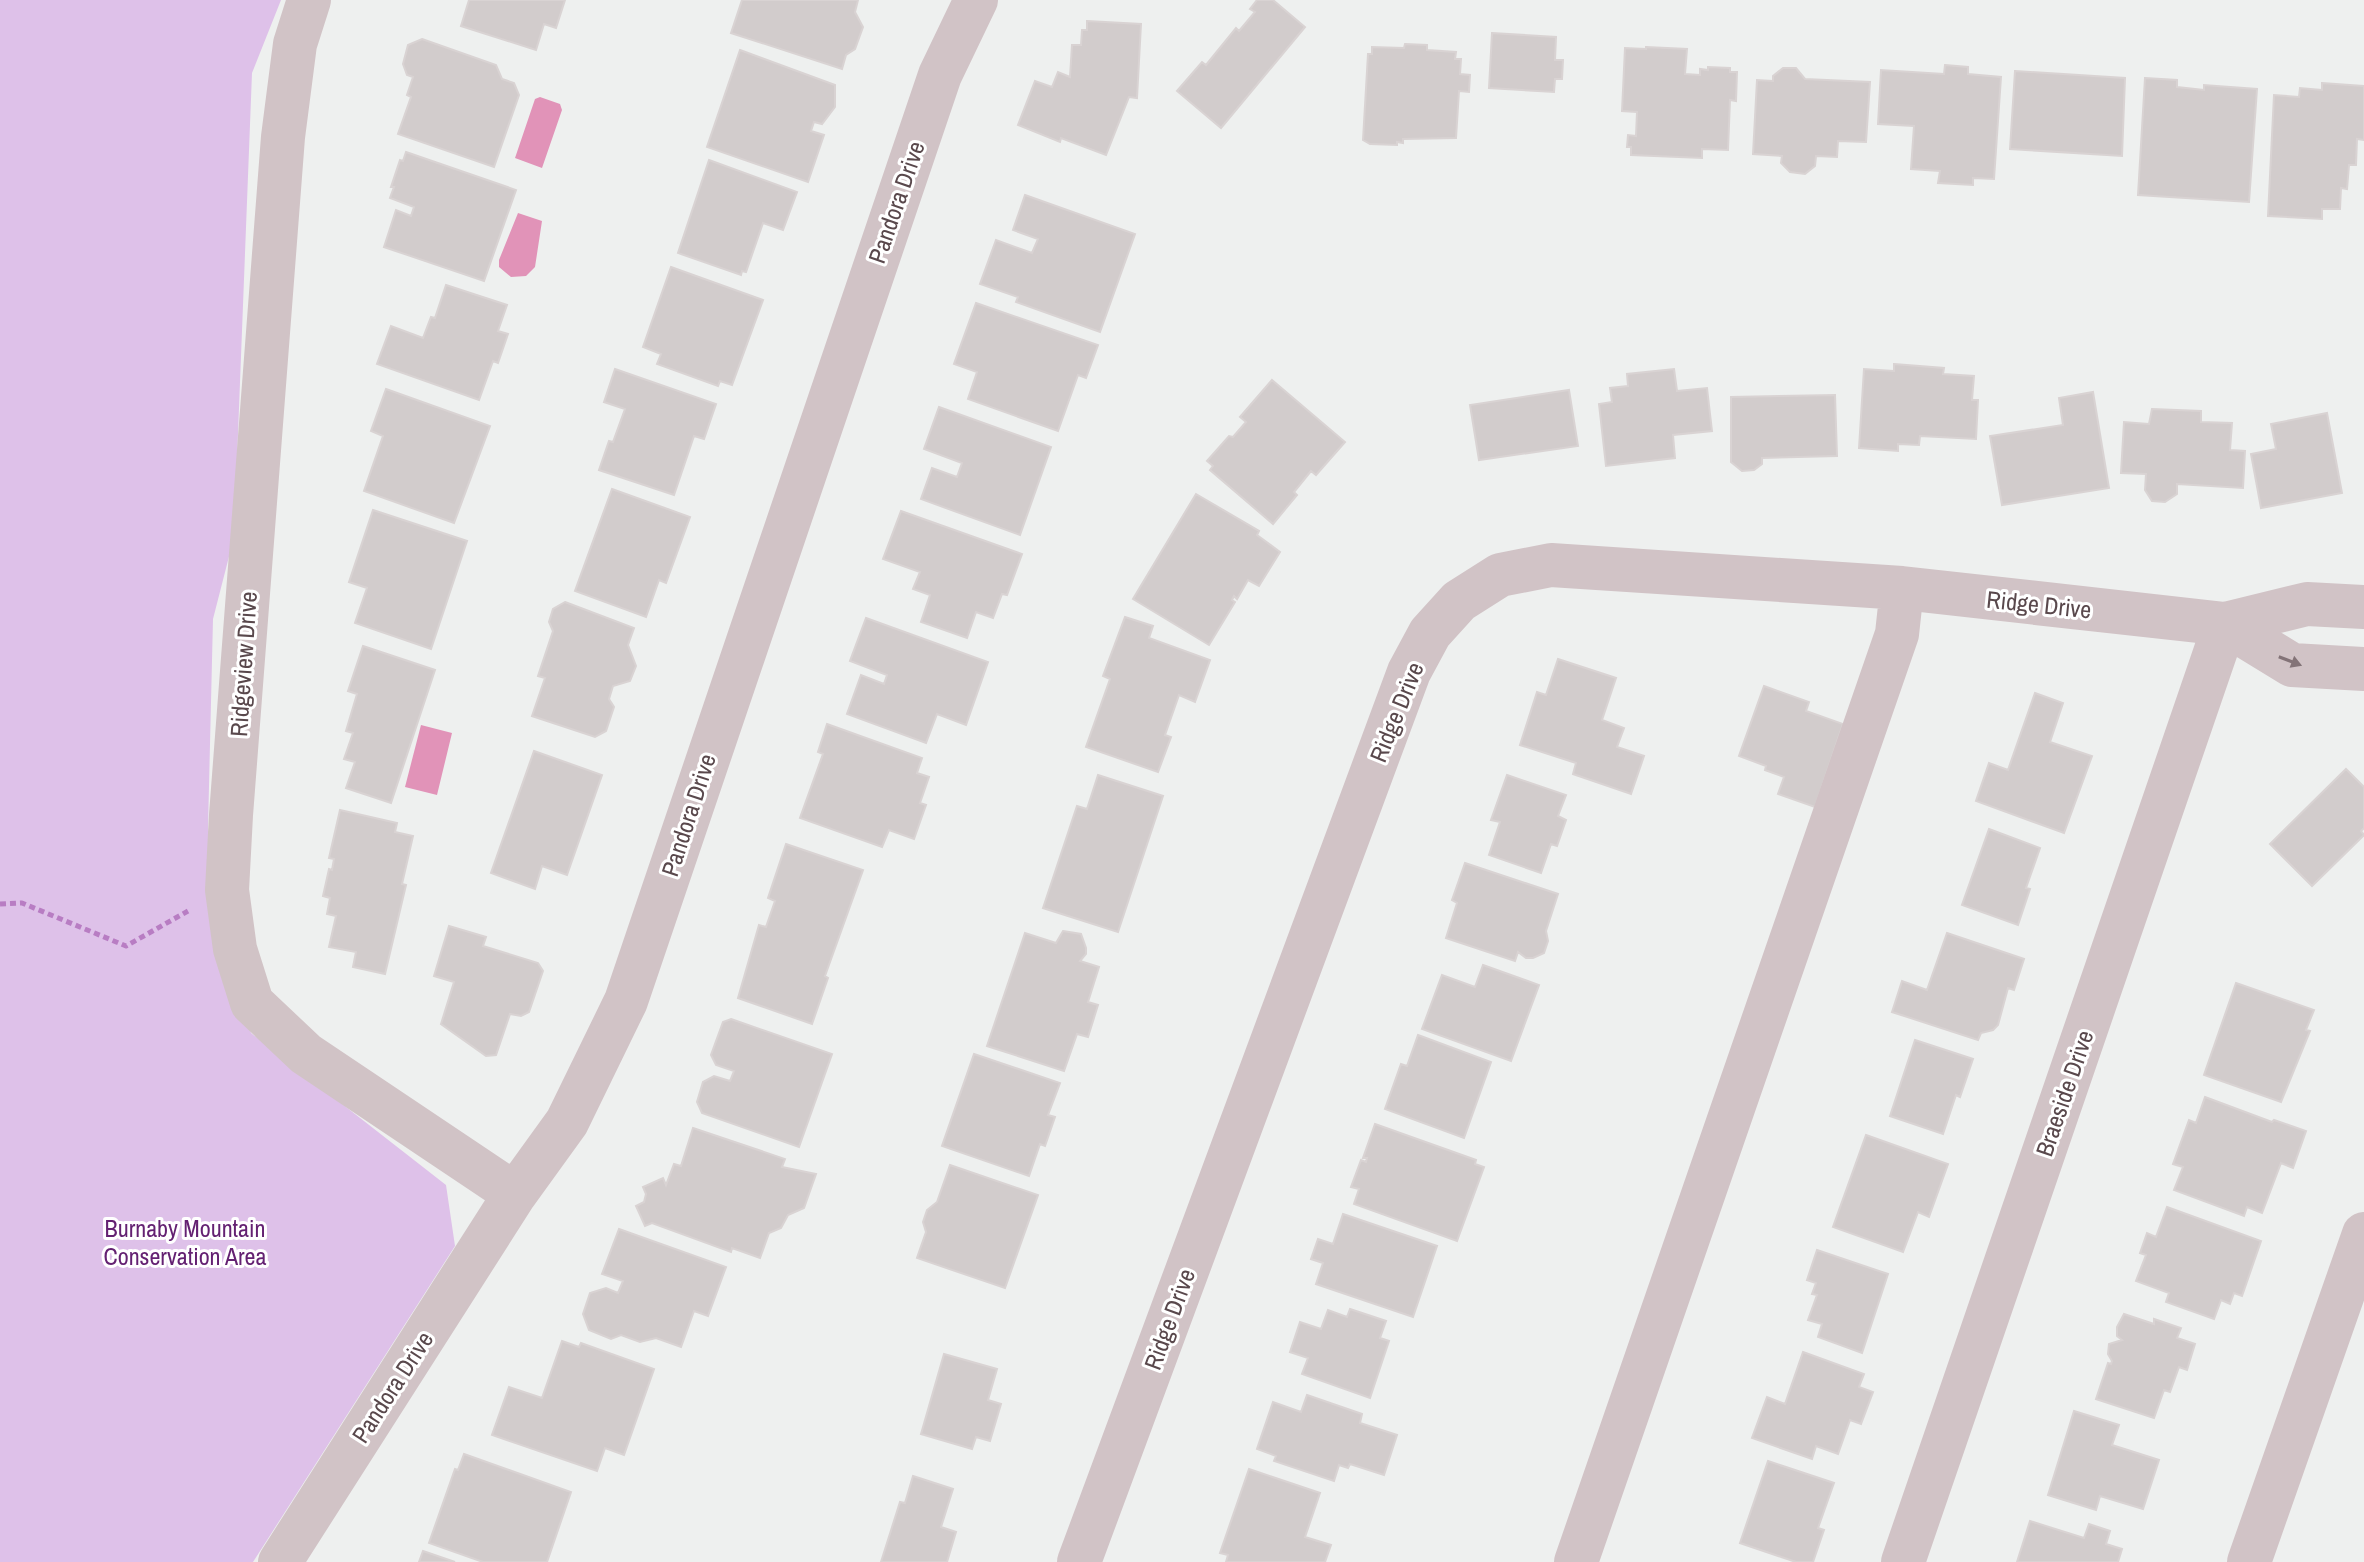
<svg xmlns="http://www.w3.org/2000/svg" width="2364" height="1562" font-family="'Archivo Narrow',sans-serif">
	<rect width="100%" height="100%" fill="#eef0ef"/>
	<!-- green -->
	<path fill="#dec1e9" d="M0,0H281L252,73L234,537L213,619L208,828L251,1033L446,1185L455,1246L253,1562H0Z"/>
	<!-- water -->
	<path fill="#e193b8" d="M540,97L560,104L562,110L542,168L515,158L535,99Z
		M518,213L542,221L535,267L526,276L511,277L499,267V260Z
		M421,725L452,733L437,795L405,787Z"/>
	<!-- building -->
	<path fill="#d2cccc" stroke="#d9d3d3" stroke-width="2" d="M469,0H565L556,28L544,24L536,50L461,26Z
		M742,0H858L855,12L863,27L855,49L846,55L842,69L731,33Z
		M1257,0H1273L1305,27L1221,128L1177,91L1202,62L1206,65L1236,28L1239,31L1255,12L1250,9Z
		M1087,21L1141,24L1137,98L1129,97L1106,155L1061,138L1060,142L1018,125L1035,81L1052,87L1058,72L1070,77L1072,45H1081L1082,30H1087Z
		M1492,33L1556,37L1555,60H1563L1562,79H1555L1554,92L1489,88Z
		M422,39L496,65L502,79L514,83L519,95L494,167L398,134L411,97L407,95L413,77L407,75L403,64L408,45Z
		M1405,44L1427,45V50L1456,52L1455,59H1461L1460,74L1470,75L1469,92L1459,91L1456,138L1403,139V143L1397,142V145L1370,144L1363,140L1368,54H1372V47L1404,48Z
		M1646,47L1687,49L1685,74L1700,75V69L1708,70V67L1730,68V72H1737L1736,101L1730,100L1728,150L1702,149V158L1631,155V147H1627L1628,135L1636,136L1637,112L1622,111L1625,48L1646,49Z
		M740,50L835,85V107L822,124L814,122L811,131L824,135L808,182L707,147Z
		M1945,65L1968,67V74L2001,77L1994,179L1973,178V185L1938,183L1940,171L1911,169L1914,126L1878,124L1881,70L1944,74Z
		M1783,68H1796L1805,79L1870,82L1866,142L1838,141L1837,157L1816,156L1815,166L1805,174L1790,172L1781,163L1782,156L1753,154L1757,80L1773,81V76Z
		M2015,71L2125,78L2122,156L2010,149Z
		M2145,78L2177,80V87L2204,90V85L2257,89L2249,202L2138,195Z
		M2322,83L2364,86V140L2357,139L2356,165H2349L2347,189L2341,188L2340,209H2322V219L2268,216L2274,95L2299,97L2300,88L2322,90Z
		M406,152L516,190L484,281L384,247L396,210L411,216L414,207L390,198L394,187H391L400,160L403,161Z
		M709,160L797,192L783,230L763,223L746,272L742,271L741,275L678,253Z
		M1025,195L1135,234L1100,332L1016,302L1018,297L980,284L996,240L1032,253L1038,239L1013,230Z
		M671,267L763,300L732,385L720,381L718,386L657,364L661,354L643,347Z
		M446,285L507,305L498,331L508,334L498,363L493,361L479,400L377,364L391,326L423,338L431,317L435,318Z
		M976,303L1098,345L1086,378L1078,375L1058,431L968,399L977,372L954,364Z
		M1894,364L1944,368L1943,374L1974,376L1972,400H1978L1976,439L1920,436L1919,445L1898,444V451L1859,448L1864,369L1894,371Z
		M615,369L716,404L704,439L694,436L674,495L599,470L609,441L613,442L625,409L604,402Z
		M1674,369L1677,391L1707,388L1712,431L1673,435L1675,458L1606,466L1599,404L1612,402L1610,388L1628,386L1627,374Z
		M1272,380L1345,442L1316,475L1311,471L1294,492L1297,495L1273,524L1210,470L1213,466L1207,461L1229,436L1233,437L1246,422L1240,417Z
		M386,389L490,426L454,523L364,491L383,436L371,431Z
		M1569,390L1578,446L1479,460L1470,405Z
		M2093,392L2109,488L2002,505L1990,436L2063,425L2059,398Z
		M1835,395L1837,456L1762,458V464L1754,470L1742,471L1731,462V397Z
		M939,407L1051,447L1020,535L921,499L932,468L957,477L962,463L924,449Z
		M2152,409L2201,411V422L2232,423L2230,450L2245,451L2243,488L2177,484V494L2165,502L2152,501L2145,490L2146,474L2121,473L2124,422L2149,424Z
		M2327,413L2342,493L2261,508L2251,454L2276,449L2271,424Z
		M612,489L690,517L666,583L659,580L646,617L575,591Z
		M1196,494L1259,531L1257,535L1280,552L1259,586L1248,580L1237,599L1234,596L1232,600L1235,602L1209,645L1133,599Z
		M373,510L467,541L431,649L355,623L367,588L349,582Z
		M901,511L1022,554L1007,595L1002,594L993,618L976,612L967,638L921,622L930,595L913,589L920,572L883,559Z
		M565,602L634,628L628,645L636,666L630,681L613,686L609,699L614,707L606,731L595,737L532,716L545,678L538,676L553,631L549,622L553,609Z
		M1125,617L1153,626L1149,638L1210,660L1195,702L1179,695L1165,735L1171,737L1158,772L1086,747L1110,679L1103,676Z
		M866,618L988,662L966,725L937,714L926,743L847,714L861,675L884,684L887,675L850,661Z
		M363,646L435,670L391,803L346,788L355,762L344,759L353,733L346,731L357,694L348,691Z
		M1558,659L1616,678L1602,720L1624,728L1617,747L1644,756L1631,794L1573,774L1576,763L1520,745L1537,692L1546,695Z
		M1764,686L1809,702L1806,711L1843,724L1815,807L1778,794L1784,777L1765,770L1766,766L1739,756Z
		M2035,693L2063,703L2050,742L2092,756L2064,833L1976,801L1989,763L2008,770Z
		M827,724L922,758L917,773L929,777L920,803L926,805L914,839L889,830L882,847L800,818L823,754L818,752Z
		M534,751L602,775L567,875L542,866L535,889L491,873Z
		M2346,769L2364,787V828L2361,831L2364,835L2312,886L2270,844Z
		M1098,775L1163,796L1118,932L1043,908L1077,806L1087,809Z
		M1507,775L1566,795L1558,816L1566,820L1557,846L1551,844L1541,873L1489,855L1500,822L1491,820Z
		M340,810L397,823L395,832L413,836L402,884L406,885L385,974L353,967L356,952L329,947L336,916L327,914L330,898L323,896L329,869L332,870L334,859L329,858Z
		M1989,829L2040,848L2026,888L2030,889L2018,925L1962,905Z
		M786,844L863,870L825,976L828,978L812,1024L738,998L759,925L766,927L775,901L768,898Z
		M1465,863L1558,894L1546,931L1548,941L1544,953L1533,958H1526L1518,952L1515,961L1446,938L1457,903L1452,900Z
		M449,926L486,937L483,946L538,963L543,971L529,1012L521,1016L510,1014L496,1055L486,1056L441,1024L454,982L434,976Z
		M1063,931L1081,934L1086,948V954L1080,961L1099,967L1088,1002L1098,1005L1088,1037L1077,1034L1064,1071L987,1046L1025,933L1056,943Z
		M1947,933L2024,959L2014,990L2008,988L1998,1025L1993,1030L1981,1033L1978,1040L1892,1012L1902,981L1927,990Z
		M1483,965L1539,985L1511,1061L1422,1029L1442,975L1475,987Z
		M2236,983L2314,1010L2306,1030L2310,1031L2281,1102L2204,1075Z
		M731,1019L832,1054L799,1147L702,1113L697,1102L703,1082L714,1076L730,1081L734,1071L716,1065L711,1055L723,1022Z
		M1418,1035L1491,1062L1464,1138L1385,1109L1401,1064L1407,1066Z
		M1915,1040L1973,1059L1960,1097L1956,1095L1943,1134L1890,1116Z
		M974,1054L1060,1083L1048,1115L1055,1117L1045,1146L1040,1144L1029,1176L942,1146Z
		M2205,1097L2272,1122L2274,1120L2306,1131L2293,1168L2281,1163L2262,1213L2247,1207L2244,1216L2174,1190L2183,1167L2173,1164L2189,1120L2196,1123Z
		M1375,1124L1476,1160L1475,1164L1484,1167L1457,1241L1354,1204L1359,1189L1351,1187L1361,1160L1366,1162L1367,1158H1363Z
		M693,1128L785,1159L782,1167L816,1174L804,1208L788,1215L781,1228L769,1233L760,1258L732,1248L731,1252L652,1223L645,1226L636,1206L644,1202L646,1194L643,1187L663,1178L666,1185L674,1164L681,1166Z
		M1866,1135L1948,1164L1929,1217L1918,1212L1903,1252L1833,1227Z
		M950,1165L1038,1195L1005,1288L917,1258L926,1232L923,1222L927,1210L937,1202Z
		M2167,1207L2261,1241L2242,1296L2234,1293L2230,1304L2221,1300L2214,1319L2166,1302L2169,1293L2136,1281L2146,1255L2140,1253L2147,1233L2156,1237Z
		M1343,1214L1437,1246L1413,1317L1316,1284L1323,1263L1311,1259L1318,1239L1333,1244Z
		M619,1229L726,1267L708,1316L694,1311L681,1347L656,1338L640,1342L621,1335L611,1339L589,1330L583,1314L590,1293L606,1288L618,1293L623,1281L602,1274Z
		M1817,1250L1888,1274L1862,1353L1818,1337L1822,1324L1808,1320L1817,1295L1812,1294L1816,1283L1807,1280Z
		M1350,1309L1386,1321L1380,1338L1389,1341L1370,1398L1302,1374L1308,1358L1290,1352L1300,1322L1321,1329L1328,1310L1347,1317Z
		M2124,1314L2154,1324V1319L2181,1328L2177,1338L2195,1344L2187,1370L2179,1367L2170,1392L2164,1390L2154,1418L2096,1399L2108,1363L2111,1364L2112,1361L2108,1354L2109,1344L2122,1340L2117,1336V1327Z
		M562,1341L579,1347L581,1343L654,1369L624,1455L605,1448L597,1471L492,1435L509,1387L542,1398Z
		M1803,1352L1864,1374L1859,1387L1873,1392L1861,1424L1850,1420L1838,1454L1816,1446L1812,1459L1752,1438L1767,1397L1785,1404Z
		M944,1354L997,1369L988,1400L1001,1404L990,1441L976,1437L972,1449L921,1434Z
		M1307,1395L1362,1414L1360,1423L1397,1435L1384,1475L1350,1464L1348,1468L1339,1465L1334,1481L1274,1461L1276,1456L1257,1449L1273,1402L1301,1412Z
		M2074,1411L2119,1425L2112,1445L2159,1460L2143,1509L2100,1496L2096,1510L2048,1495Z
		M464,1454L571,1492L547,1562H483L429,1543L455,1469L458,1470Z
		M1768,1461L1834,1483L1818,1528L1824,1530L1813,1562H1796L1740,1543Z
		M1249,1469L1320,1493L1305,1537L1331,1545L1325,1562H1226L1228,1555L1220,1553Z
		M913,1476L953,1489L941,1527L956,1532L947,1562H881L900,1502L905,1503Z
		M2030,1521L2084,1538L2089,1524L2110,1531L2106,1544L2122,1549L2118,1562H2017Z
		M423,1551L455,1562H419Z"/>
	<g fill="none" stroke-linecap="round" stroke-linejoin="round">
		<!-- path -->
		<path stroke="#b87dc3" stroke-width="5" stroke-dasharray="6 4" stroke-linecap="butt" d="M0,904L22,903L126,946L188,911"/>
		<!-- minor -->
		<path stroke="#d1c3c6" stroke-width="44" d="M309,0L295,44L283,137L231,815L227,890L235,949L252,1003L306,1054L515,1194
			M2225,624L2292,665L2364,669
			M280,1562L515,1194L567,1122L626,1001L940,75L976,0
			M1079,1562L1409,672L1430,633L1459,601L1500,575L1551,565L1902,588L2225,624L2307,604L2364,607
			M1576,1562L1897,634L1902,588
			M1903,1562L2225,624
			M2249,1562L2364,1234"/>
	</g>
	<!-- one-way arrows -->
	<defs><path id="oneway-solid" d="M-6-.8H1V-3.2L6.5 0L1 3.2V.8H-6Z" transform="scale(2)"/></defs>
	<use fill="#837377" href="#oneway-solid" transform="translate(2290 661) rotate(21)"/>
	<g text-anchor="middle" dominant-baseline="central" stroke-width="6" stroke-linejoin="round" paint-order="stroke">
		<!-- street labels -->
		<g font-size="24" fill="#59484c" stroke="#fff">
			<text transform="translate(896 202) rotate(-71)">Pandora Drive</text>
			<text transform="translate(2039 604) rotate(6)">Ridge Drive</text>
			<text transform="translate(243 664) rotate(-86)">Ridgeview Drive</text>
			<text transform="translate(1396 712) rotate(-68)">Ridge Drive</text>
			<text transform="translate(688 815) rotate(-72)">Pandora Drive</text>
			<text transform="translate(2064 1093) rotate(-71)">Braeside Drive</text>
			<text transform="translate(1169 1319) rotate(-70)">Ridge Drive</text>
			<text transform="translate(392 1387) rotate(-57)">Pandora Drive</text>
		</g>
		<!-- park labels -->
		<g font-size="24" fill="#642172" stroke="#fff">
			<text x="185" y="1228">Burnaby Mountain<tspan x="185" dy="28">Conservation Area</tspan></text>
		</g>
	</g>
</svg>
